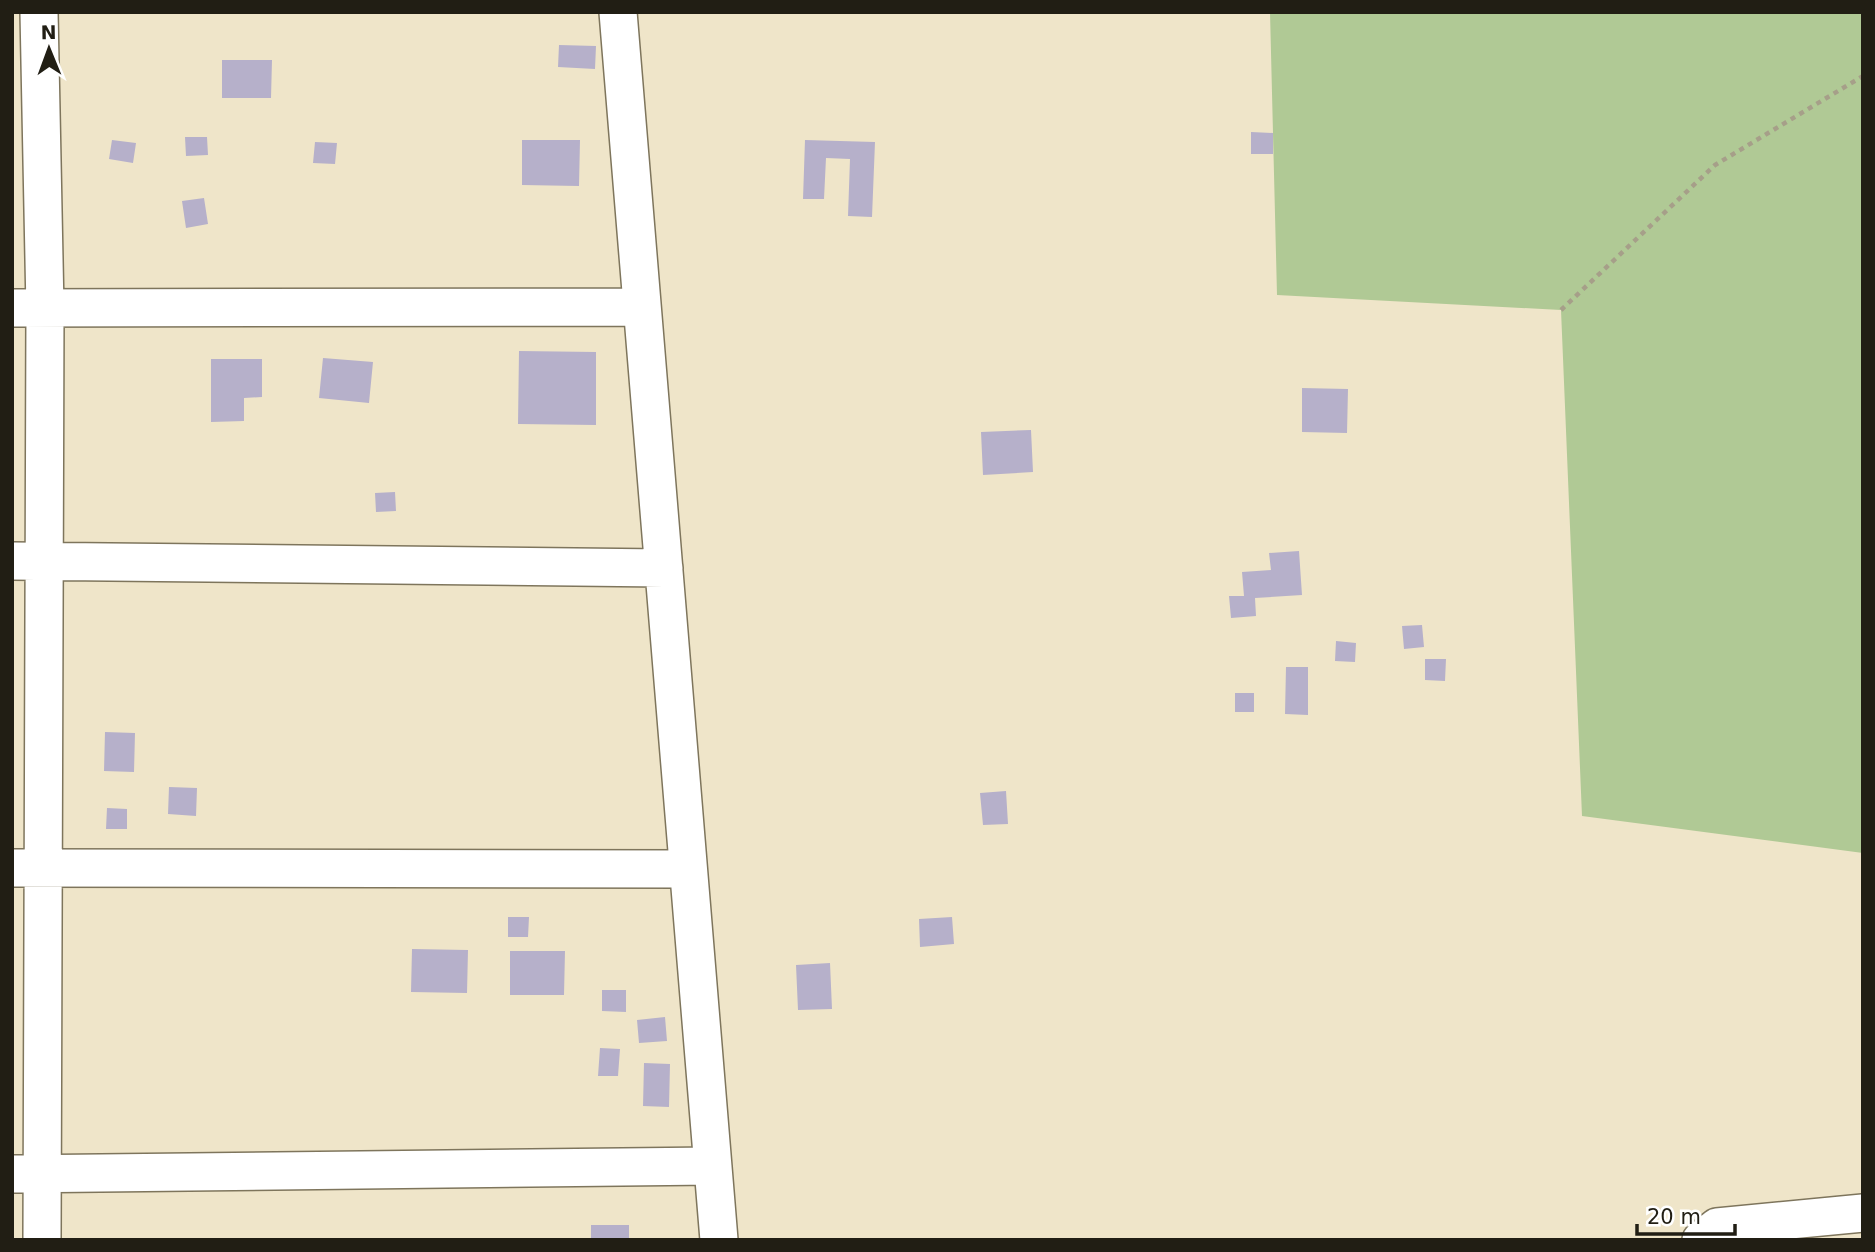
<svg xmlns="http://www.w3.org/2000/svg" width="1875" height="1252" font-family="'DejaVu Sans',sans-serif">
	<rect width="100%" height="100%" fill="#efe5c9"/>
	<!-- green -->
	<path fill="#b0c995" d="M1270,12H1863V853L1582,816L1561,310L1277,295Z"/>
	<!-- building -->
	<path fill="#b6b0ca" d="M559,45L596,46L595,69L558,67Z
		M222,60H272L271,98H222Z
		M1251,132L1273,133V154H1251Z
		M185,137H207L208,155L186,156Z
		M112,140L136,143L133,163L109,159Z
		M522,140H580L579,186L522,185Z
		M805,140L875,142L872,217L848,216L850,159L826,158L824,199H803Z
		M315,142L337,143L335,164L313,163Z
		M204,198L208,224L186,228L182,201Z
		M519,351L596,352V425L518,424Z
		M323,358L373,362L369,403L319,398Z
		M211,359H262V397L244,398V421L211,422Z
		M1302,388L1348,389L1347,433L1302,432Z
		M1031,430L1033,472L983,475L981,432Z
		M395,492L396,511L376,512L375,493Z
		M1299,551L1302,595L1255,598L1256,616L1231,618L1229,596H1244L1242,572L1271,570L1269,553Z
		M1422,625L1424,647L1404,649L1402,626Z
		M1336,641L1356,643L1355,662L1335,661Z
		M1425,659H1446L1445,681L1425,680Z
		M1286,667H1308V715L1285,714Z
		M1235,693H1254V712H1235Z
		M105,732L135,733L134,772L104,771Z
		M169,787L197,788L196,816L168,814Z
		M1006,791L1008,824L983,825L980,793Z
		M107,808L127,809V829H106Z
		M508,917H529L528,937H508Z
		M952,917L954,944L920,947L919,919Z
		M412,949L468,950L467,993L411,992Z
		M510,951H565L564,995H510Z
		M830,963L832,1009L798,1010L796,965Z
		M602,990H626V1012L602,1011Z
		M665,1017L667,1041L639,1043L637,1020Z
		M600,1048L620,1049L618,1076H598Z
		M644,1063L670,1064L669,1107L643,1106Z
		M591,1225H629V1240H591Z"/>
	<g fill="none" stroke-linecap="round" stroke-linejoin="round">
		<!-- street casing -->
		<g stroke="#7e755c" stroke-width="40">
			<path id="street" d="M39,12L45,309L42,1240
				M618,12L719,1240
				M12,308L642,307
				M12,561L664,568
				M12,868L688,869
				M12,1174L713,1166
				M1701,1240L1717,1227L1863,1213"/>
		</g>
		<!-- path -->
		<path stroke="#a69f89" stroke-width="4.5" stroke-dasharray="5 5" stroke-linecap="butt" d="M1561,310L1715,165L1863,76"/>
		<!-- street -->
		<use href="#street" stroke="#fff" stroke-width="37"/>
	</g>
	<!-- border -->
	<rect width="1875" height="1252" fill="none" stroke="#211e14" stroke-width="28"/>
	<!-- north arrow -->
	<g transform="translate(49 49) rotate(359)" stroke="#ffffff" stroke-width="5" paint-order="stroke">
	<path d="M0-5L12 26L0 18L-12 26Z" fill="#211e14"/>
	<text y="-10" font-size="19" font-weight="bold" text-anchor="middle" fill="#211e14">N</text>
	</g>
	<!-- scale -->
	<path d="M1637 1224v10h98v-10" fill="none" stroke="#211e14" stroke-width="3.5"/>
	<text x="1647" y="1224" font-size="21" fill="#211e14" stroke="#ffffff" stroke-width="5" paint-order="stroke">20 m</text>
</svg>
